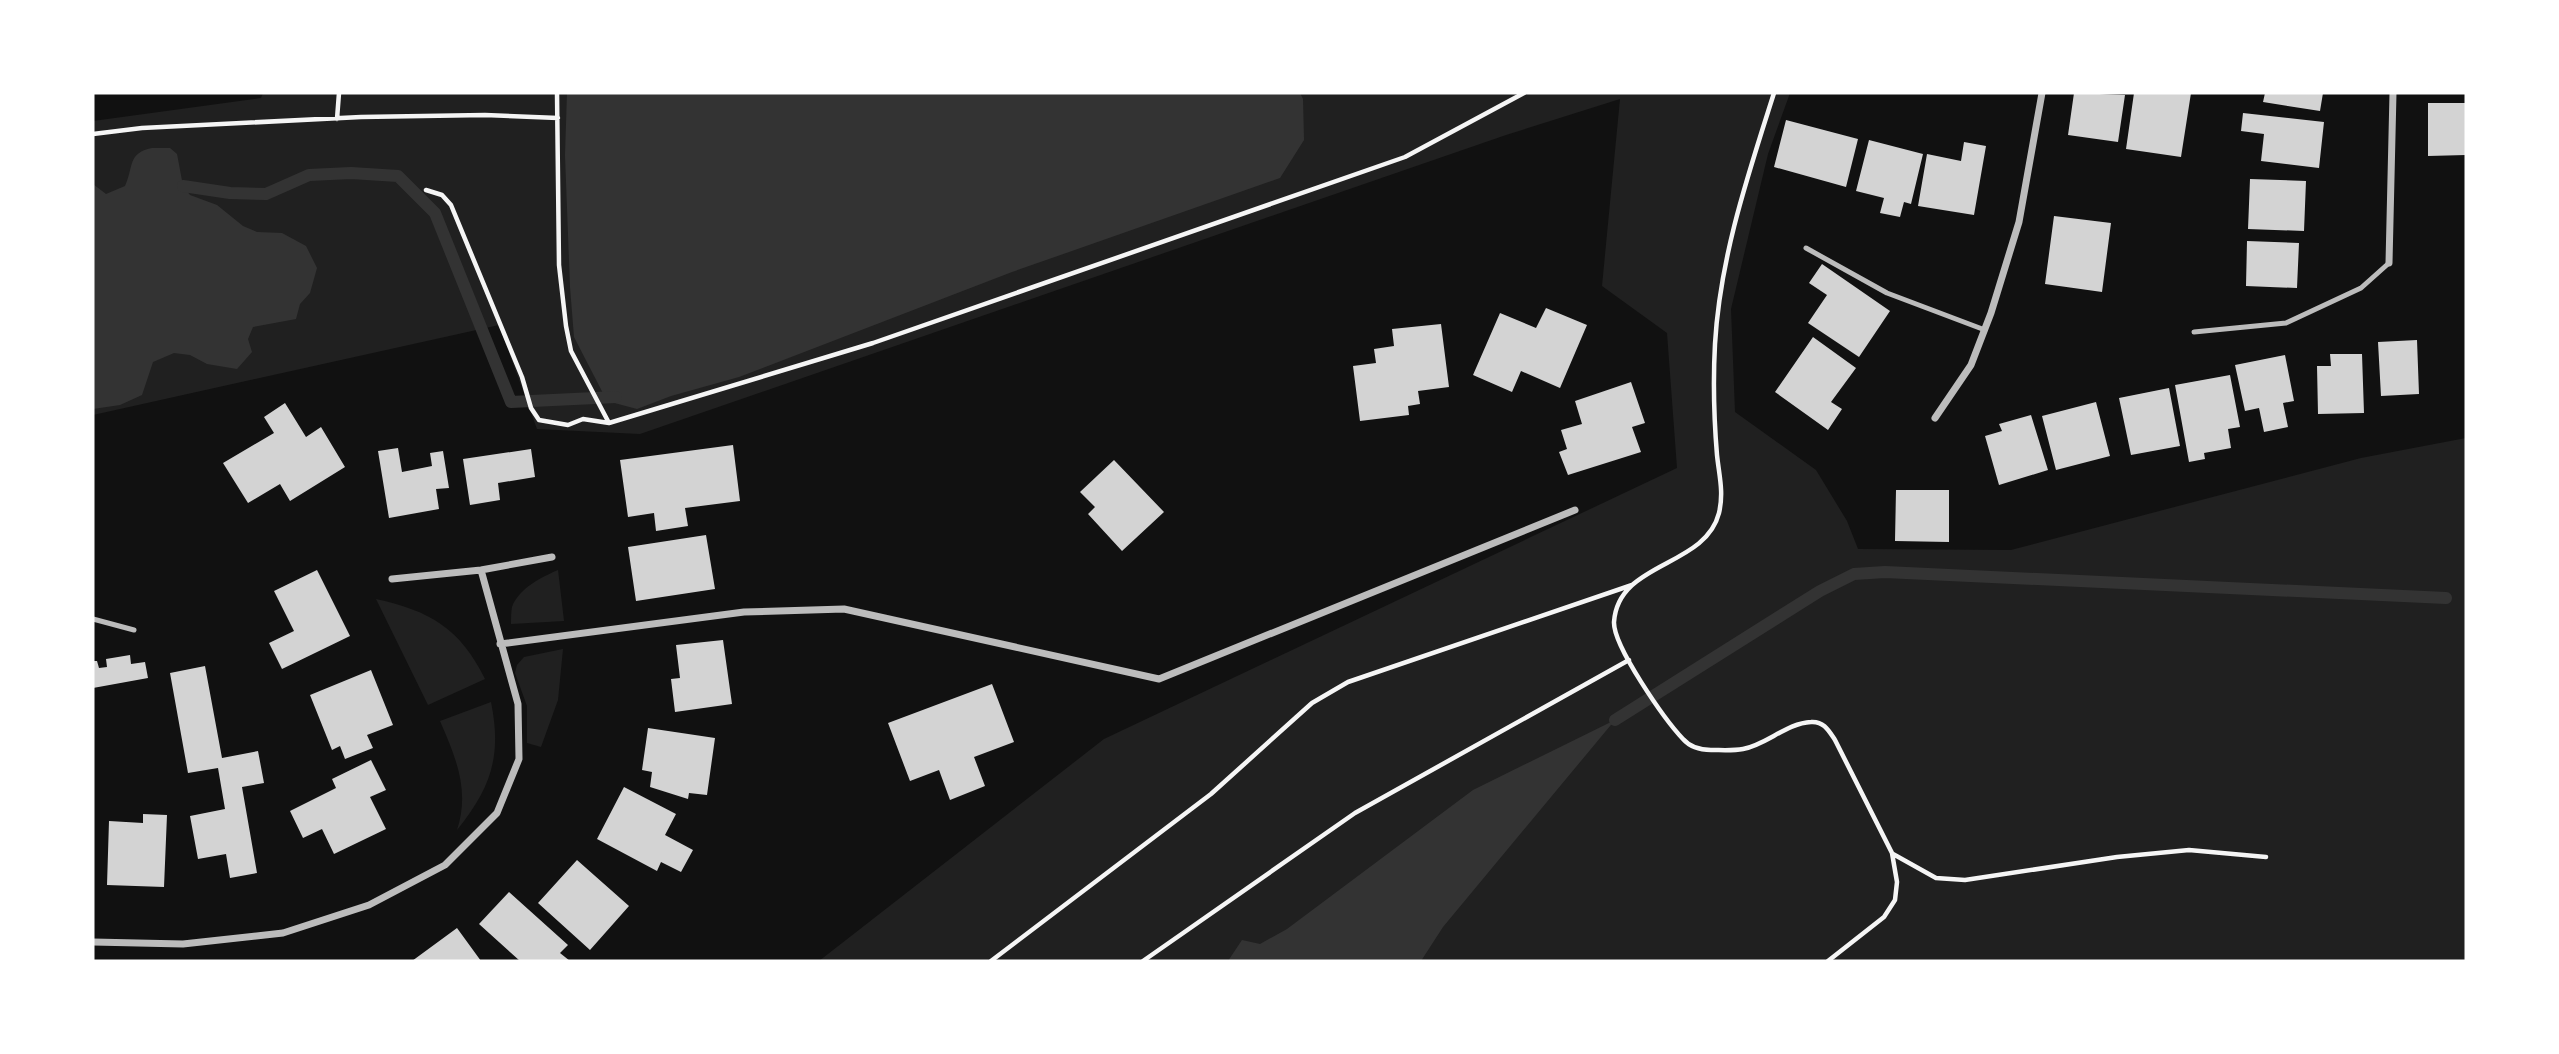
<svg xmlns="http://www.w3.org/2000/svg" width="2559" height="1054" font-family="'Exo 2',sans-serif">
	<rect width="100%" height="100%" fill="#111"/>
	<!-- green -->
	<path fill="#202020" d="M263,93H1790L1768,154L1731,309L1735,412L1816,470L1847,521L1858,549L2011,550L2361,458L2466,438V961H819L1104,739L1677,468L1667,333L1602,286L1620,99L1506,135L640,434L537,429L499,325L93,415V121L261,98Z
		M558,570L564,621L511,624C511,619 511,612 512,607C519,588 542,577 558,570Z
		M376,599C430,611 460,628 485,679L428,705Z
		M563,649L558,700L541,747L527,743V706L515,673L517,665L524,657Z
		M491,702C502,756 491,788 457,830C470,790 456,758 440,721Z"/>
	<!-- water -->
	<path fill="#333" d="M567,93H1300L1303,99L1304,140L1280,178L1012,272L739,377L671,396L637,409L607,401L574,337L570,287L565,155Z
		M152,148H170L177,154L183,186L190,195L217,205L243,226L257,232L282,233L306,246L317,268L310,293L300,304L296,319L253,327L248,339L252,352L237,369L207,364L190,355L174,353L153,362L142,395L120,405L93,409V184L106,194L125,186C134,167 127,153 152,148Z
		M1615,720L1443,927L1421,961H1228L1242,940L1260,944L1287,929L1473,790Z"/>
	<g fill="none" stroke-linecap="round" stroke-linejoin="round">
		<!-- stream -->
		<path stroke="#333" stroke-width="12" d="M183,186L230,193L266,194L309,175L351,173L398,176L435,213L511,402L616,397
			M1615,720L1820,591L1854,574L1885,572L2446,598"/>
	</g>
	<!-- building -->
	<path fill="#d3d3d3" d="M2074,93L2125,95L2118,142L2068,135Z
		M2134,93H2191L2181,157L2126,149Z
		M2265,93H2323L2320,111L2263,102Z
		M2428,103H2466V155L2428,156Z
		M2243,113L2324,122L2319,168L2261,161L2264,134L2241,131Z
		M1786,120L1858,139L1846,187L1774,167Z
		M1869,140L1923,154L1911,204L1904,202L1900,217L1880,213L1884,198L1856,191Z
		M1964,142L1986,146L1974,215L1918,206L1927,154L1961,161Z
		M2250,179L2306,181L2304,231L2248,229Z
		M2054,216L2111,223L2102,292L2045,284Z
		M2247,241L2299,243L2297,288L2246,286Z
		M1822,264L1890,311L1859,357L1808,323L1827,295L1809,283Z
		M1546,308L1587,325L1560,388L1521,371L1512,392L1473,375L1500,313L1536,328Z
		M1441,324L1449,387L1418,391L1420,404L1408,406L1409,415L1360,421L1353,366L1376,363L1374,349L1394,346L1392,329Z
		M1813,337L1856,368L1831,402L1842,409L1828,430L1775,392Z
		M2417,340L2419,394L2381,396L2378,342Z
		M2330,354H2362L2364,413L2318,414L2317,366H2331Z
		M2285,355L2294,401L2283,403L2288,427L2264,432L2259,408L2245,411L2235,365Z
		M2230,375L2240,427L2228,429L2231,448L2204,453L2205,459L2189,462L2175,385Z
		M1631,382L1645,423L1632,427L1641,452L1568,475L1559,452L1567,449L1561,430L1582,424L1575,401Z
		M2169,388L2180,446L2131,455L2119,398Z
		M2096,402L2110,456L2056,470L2042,416Z
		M285,403L306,437L321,427L345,467L290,501L280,484L248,503L223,463L274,433L264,417Z
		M2031,415L2048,470L1999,485L1985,436L2002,431L1999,424Z
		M733,445L740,501L685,508L688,526L656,531L654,513L628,517L620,460Z
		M398,448L402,472L432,466L430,453L443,451L449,488L436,489L439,509L389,518L378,451Z
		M531,449L535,477L498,483L500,500L470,505L463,459Z
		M1114,460L1164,512L1122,551L1088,514L1095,507L1080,492Z
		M1896,490H1949V542L1895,541Z
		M706,535L715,589L636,601L628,547Z
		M317,570L350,636L282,669L269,643L294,631L274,591Z
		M723,640L732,704L675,712L671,679L680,678L676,645Z
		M130,655L131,664L145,662L148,678L93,688V661H97L99,668L107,667L106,659Z
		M205,666L222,758L258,751L264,783L242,787L257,873L230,878L226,854L198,859L190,816L225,809L218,768L188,773L170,673Z
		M371,670L393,725L367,735L373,748L345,759L340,746L332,750L310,695Z
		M992,684L1014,742L974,757L985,786L950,800L939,770L910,781L888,723Z
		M648,728L715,738L707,795L689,793L688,799L650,787L652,772L642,770Z
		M371,760L386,790L370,797L386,829L334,854L322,829L303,838L290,811L336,788L332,779Z
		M624,787L676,814L665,835L693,850L681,872L661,862L657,871L597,839Z
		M143,814L167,815L164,887L107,885L109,821L143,823Z
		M577,860L629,906L590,950L538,903Z
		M509,892L568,945L560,953L570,961H520L479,924Z
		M457,928L481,961H412Z"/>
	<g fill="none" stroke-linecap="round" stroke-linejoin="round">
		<!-- path -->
		<path stroke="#f5f5f5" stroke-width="4.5" d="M557,93L559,265L566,326L571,351L609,423
			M1774,93C1748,175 1720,257 1715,344C1713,380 1714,419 1717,455C1719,475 1724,492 1719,513C1705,568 1618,561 1614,622C1613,646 1665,720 1683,739C1690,747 1700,750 1711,750C1721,750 1733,751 1743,749C1766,745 1787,723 1811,722C1824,721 1829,731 1835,740L1892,853L1897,882L1895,900L1884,917L1828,961
			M337,119L339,93
			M93,134L142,128L361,117L485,115L558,118
			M426,190L442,195L451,205L522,377L531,408L539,420L568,425L583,419L609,423L873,343L1405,157L1524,93
			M1893,854L1936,878L1965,880L2117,857L2189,850L2266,857
			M991,961L1211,794L1312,703L1348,682L1632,585
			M1143,961L1355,813L1629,660"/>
		<!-- service -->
		<path stroke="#bcbcbc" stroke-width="5" d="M1806,248L1887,293L1985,330
			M2194,332L2286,323L2361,288L2389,263
			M93,619L134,630"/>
		<!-- minor -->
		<path stroke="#bcbcbc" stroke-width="7" d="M2389,263L2393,93
			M1935,418L1971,365L1991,313L2019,222L2042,93
			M392,579L481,570L552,557
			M500,644L744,612L844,609L1159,679L1575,510
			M93,942L183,944L283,933L369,905L445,865L497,813L519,759L518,704L481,570"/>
	</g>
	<!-- border -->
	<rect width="2559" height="1054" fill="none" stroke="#ffffff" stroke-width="189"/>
</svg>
